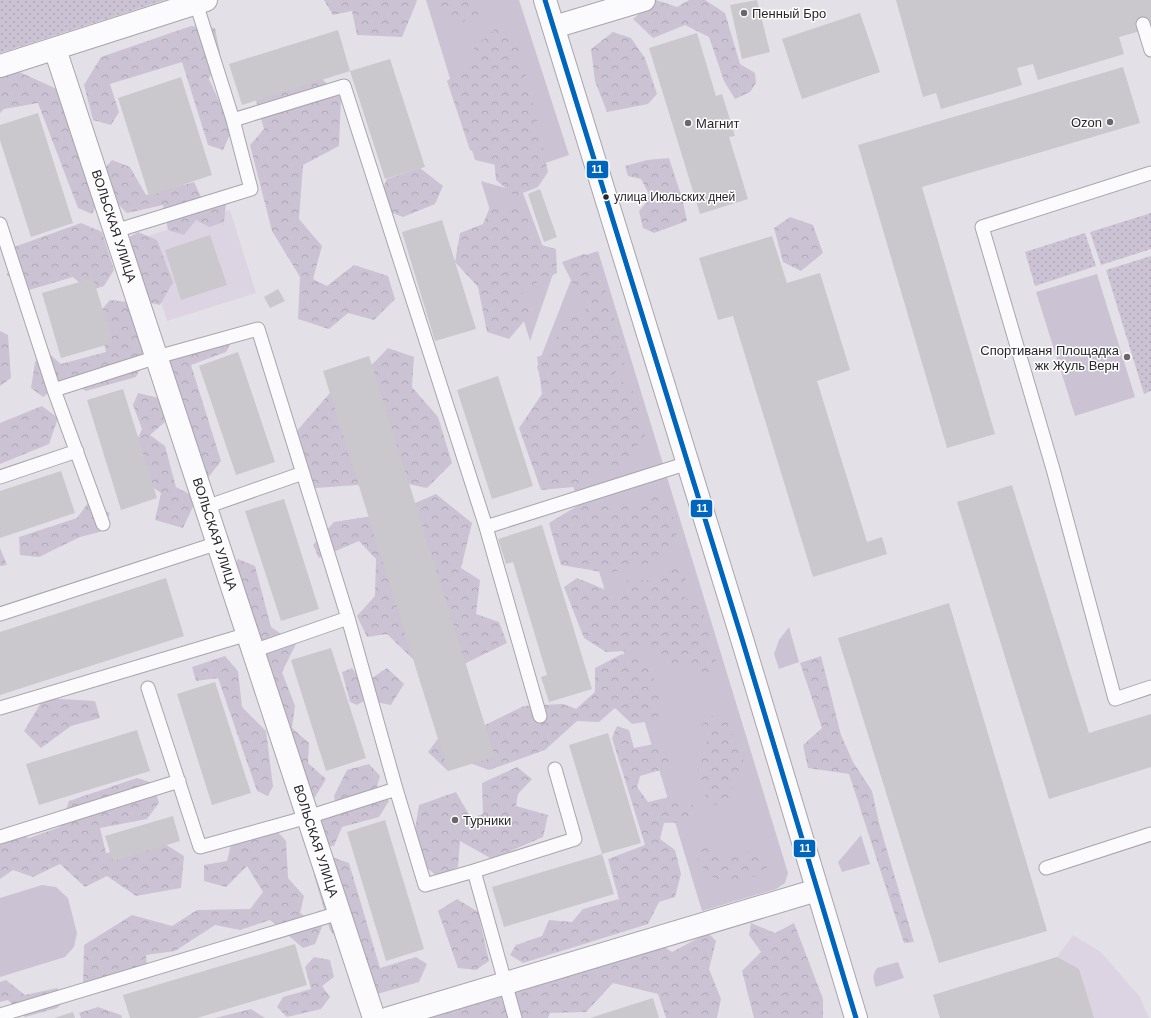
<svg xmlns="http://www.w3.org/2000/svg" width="1151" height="1018" font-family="Arial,sans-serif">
	<defs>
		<pattern id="forest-crowns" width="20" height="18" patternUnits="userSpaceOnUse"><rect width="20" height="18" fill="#cbc2d3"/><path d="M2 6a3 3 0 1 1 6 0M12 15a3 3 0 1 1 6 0" fill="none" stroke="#aea7b5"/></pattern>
		<pattern id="park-dots" width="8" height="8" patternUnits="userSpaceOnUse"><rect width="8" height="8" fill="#cbc2d3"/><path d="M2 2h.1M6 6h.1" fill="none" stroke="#aea7b5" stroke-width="1.8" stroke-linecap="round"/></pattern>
	</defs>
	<rect width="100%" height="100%" fill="#e4e0e8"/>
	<!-- built -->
	<path fill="#ddd4e3" d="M230,210L256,293L167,321L141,238Z
		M1073,935L1101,952L1140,997L1149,1018H940L933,995L1057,957Z"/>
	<!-- grass -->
	<path fill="#cbc2d3" d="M426,0H519L569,155L522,171L475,160Z
		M481,181L523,193L553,274L530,341Z
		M598,251L788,873L785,883L776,889L702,911L537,367L580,257Z
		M1097,274L1135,397L1075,416L1036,292Z
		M789,627L799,662L779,669L774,654L779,640Z
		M861,835L870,864L842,872L838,862Z
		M42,885L56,887L68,898L77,933L74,947L65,957L0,977V898Z
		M898,962L904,978L876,987C873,980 872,975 877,968Z"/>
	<!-- forest -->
	<path fill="url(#forest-crowns)" d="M324,0H416L417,1L402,37L357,35L352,11L333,15Z
		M431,0H481L479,15L458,24L446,8L432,5Z
		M656,0L677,7L689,0H705L725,13L740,64L755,73L756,83L750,92L735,99L724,81L709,37L685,25L653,38L633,19Z
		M191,26L215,28L220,53L209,79L232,130L223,150L208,145L182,62L110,84L119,112L111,125L93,120L84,85L101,57Z
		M498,27L517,39L540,134L548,172L538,187L515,196L496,180L494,160L470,150L447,81L466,65L474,48Z
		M613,32L631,38L645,58L657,94L648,104L607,112L595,81L591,49Z
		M15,70L59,90L98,201L92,214L78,208L38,103L4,109L0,113V75Z
		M322,79L341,98L339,146L303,165L299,219L322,246L313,279L327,286L354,265L388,276L395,299L374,320L348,313L329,329L298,319L300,277L272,231L250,145L264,129L256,100Z
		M669,158L682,198L687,221L654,233L643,228L639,211L646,203L649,194L641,179L628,176L625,166L647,160Z
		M112,160L130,167L146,195L194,182L202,199L226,204L224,222L209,227L196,220L184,235L168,230L163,205L127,213L108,195L100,174Z
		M420,168L443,186L435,204L403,217L375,206L387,179Z
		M492,202L526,208L531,242L556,249L557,273L521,290L531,313L509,339L487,332L478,287L455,262L460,233L483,224Z
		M790,217L813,225L823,253L801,271L783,262L774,228Z
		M81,223L102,232L114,270L104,286L89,291L73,277L29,290L7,275L14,247Z
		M138,232L157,240L173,282L160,305L134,299L116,245Z
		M584,254L597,261L627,360L613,375L632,389L645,436L621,467L604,464L584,486L541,490L519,428L542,394L537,357L556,351L558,325L586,310L562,262Z
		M110,300L128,302L147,354L136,377L86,391L65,380L43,397L31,388L35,362L47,352L61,364L106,352L97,315Z
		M0,331L8,335L11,378L0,386Z
		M232,341L226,352L191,365L221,461L204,483L157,368L172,349Z
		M388,348L414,357L412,387L438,417L452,463L427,488L399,482L302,489L288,441L343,378L362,375Z
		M138,393L159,398L165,422L150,435L165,446L176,487L197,498L183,528L155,520L161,493L138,477L132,451L142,429L133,405Z
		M42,406L58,418L49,444L0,464V423Z
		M436,494L472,523L461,568L480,580L476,614L499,622L507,643L464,664L417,663L387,634L367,637L357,616L375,596L376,559L359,541L319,558L313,545L334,522L392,513Z
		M652,496L670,503L677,539L649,563L608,573L561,565L549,523L587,500L617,509Z
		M88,503L110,513L103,531L80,537L39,557L20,555L19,537L77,518Z
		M0,548L7,565L0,566Z
		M238,559L255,566L271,627L296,644L282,672L295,706L292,728L309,743L308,763L326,779L312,802L226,579Z
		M671,566L686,571L685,597L702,610L718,667L706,675L688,661L675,668L648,650L606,652L584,638L564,587L577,578L616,594L629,579L657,581Z
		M622,654L645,660L664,699L657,720L632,724L615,708L599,722L577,721L545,750L489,770L467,762L448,771L428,752L440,736L470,742L485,725L524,706L563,704L576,709L595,692V668Z
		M225,656L238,671L242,707L266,731L273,786L268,796L257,791L218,678L196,681L192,667Z
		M821,656L841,735L853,762L872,791L879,823L914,942L904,943L849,774L808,768L803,745L822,728L800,663Z
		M352,668L363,684L387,668L404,684L391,705L366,700L357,705L350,702L342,672Z
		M44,698L95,701L100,718L71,726L41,748L24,731Z
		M711,716L726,719L749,774L731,782L733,796L722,805L708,804L695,760L707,741L701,726Z
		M617,726L629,730L634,748L658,743L674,756L668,768L640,776L637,787L648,802L678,795L694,806L687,822L664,823L660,839L675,850L681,874L675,897L659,902L648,924L523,963L510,955L516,945L542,936L549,920L572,922L583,909L619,899L608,859L645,845L612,738Z
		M369,764L380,776L376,790L389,801L379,817L342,827L334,846L312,845L315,822L337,811L334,796L347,770Z
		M517,767L532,779L518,794L516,806L548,815L543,837L492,859L460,841L458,867L437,876L411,855L419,805L456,792L471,818L483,814L482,783Z
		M137,778L153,783L159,803L147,819L100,828L106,853L160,841L184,856L181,888L136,896L107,876L85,887L60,864L33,877L13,870L0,879V829L29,838L60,827L69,801Z
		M268,821L286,841L288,878L304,896L300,913L322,927L315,944L303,948L270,920L240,930L215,925L175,951L146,955L148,978L103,992L83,985L84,945L132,915L172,926L197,910L250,909L263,892L247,866L226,887L204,881V865L227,861L234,831Z
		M712,845L728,857L758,849L771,859L764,874L720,885L699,863L694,850Z
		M326,855L349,863L380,968L416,957L427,964L419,982L374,995L351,955L330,930L314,875Z
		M457,899L478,912L489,961L476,970L458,968L438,911Z
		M751,923L775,933L794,923L823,999V1018H754L742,971L761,952L749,935Z
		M708,933L716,941L709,969L721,999L717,1018H666L658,994L613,983L586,1012L550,1013L548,1018H388L648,936L672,952Z
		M314,957L330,960L334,977L322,986L330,997L321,1009L287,1017L277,1007L283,997L311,989L305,967Z
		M6,980L25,995L57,988L66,999L57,1008L25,1017L8,1000L0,1002V982Z
		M98,1007L121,1015L122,1018H81L79,1013Z
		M251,1009L265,1018H215Z"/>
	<!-- park -->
	<path fill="url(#park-dots)" d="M0,0H165L0,53Z
		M1151,213V249L1101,265L1090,232Z
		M1085,233L1096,266L1035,286L1025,252Z
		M1151,256V391L1144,394L1106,270Z"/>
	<!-- building -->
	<path fill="#cac7cd" d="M757,0L770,52L742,59L730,5Z
		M896,0H1151V28L1119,37L1124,54L1038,80L1033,64L1017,68L1022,85L941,109L936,93L923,97Z
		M860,13L880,72L802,99L782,39Z
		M338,30L350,71L390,59L425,167L385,179L350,71L242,105L229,64Z
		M697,33L716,96L722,94L735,136L729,137L748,199L700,214L649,48Z
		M1123,67L1140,123L922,187L995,434L947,448L858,145Z
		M181,77L212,175L149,196L118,98Z
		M38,113L73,223L31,237L0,140V125Z
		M540,189L557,237L544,242L528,194Z
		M442,220L476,329L435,341L402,232Z
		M210,235L227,285L181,300L165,250Z
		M772,236L787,283L820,273L850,370L817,381L867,542L882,537L887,554L813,577L733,316L718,320L699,258Z
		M93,278L113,343L61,358L42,293Z
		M278,289L285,301L270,308L264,297Z
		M238,352L275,462L236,475L199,366Z
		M369,356L495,757L448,771L323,371Z
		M498,376L533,486L492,499L457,390Z
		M123,389L157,498L121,510L87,400Z
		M61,471L75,513L0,538V491Z
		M1012,485L1089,733L1151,714V767L1049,799L957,502Z
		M284,499L319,609L281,621L245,511Z
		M542,525L592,689L549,702L541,677L547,675L513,562L506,564L498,539Z
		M166,578L184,636L0,695V632Z
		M949,603L1047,931L939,963L838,638Z
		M331,648L366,758L326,771L291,660Z
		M215,682L251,793L212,805L177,694Z
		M137,730L150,771L39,805L26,764Z
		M608,733L641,843L602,854L569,745Z
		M173,816L180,841L113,861L105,836Z
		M385,820L424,949L386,961L347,832Z
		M602,854L614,894L504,927L492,887Z
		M295,944L307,985L197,1018H130L123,995Z
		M1057,957L1079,969L1094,1018H940L933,995Z
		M653,998L659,1018H590Z
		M73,1012L75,1018H54Z"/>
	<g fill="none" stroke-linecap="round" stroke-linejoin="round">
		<!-- lane casing -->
		<g stroke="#a8a5ab" stroke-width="15">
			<path id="lane" d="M1143,24L1151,50
				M233,120L344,86L486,527
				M1151,173L982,227L1053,469L1115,699L1151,687
				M0,224L54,390
				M115,231L251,189L233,120L196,3
				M0,477L77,451
				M206,507L303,473
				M103,524L54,390L157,357L258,329L348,618
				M0,614L218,543
				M253,651L348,618L396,789
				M148,688L200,847L308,817L396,789L425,885L474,871
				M0,708L248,634
				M540,716L486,527L688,463
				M0,837L179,781
				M1046,868L1151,834
				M0,1015L339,913
				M515,1018L474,871L575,839L555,769"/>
		</g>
		<!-- street casing -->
		<g stroke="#a8a5ab" stroke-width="24">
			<path id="street" d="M554,27L644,0
				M55,49L374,1018
				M0,66L206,0
				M389,1018L817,890"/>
		</g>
		<!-- secondary casing -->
		<g stroke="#a8a5ab" stroke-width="24">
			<path id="secondary" d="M545,0L742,639L856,1018"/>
		</g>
		<!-- lane -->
		<use href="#lane" stroke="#fbfafc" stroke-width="13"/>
		<!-- street -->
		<use href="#street" stroke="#fbfafc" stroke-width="22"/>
		<!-- secondary -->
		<use href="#secondary" stroke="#fbfafc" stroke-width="22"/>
		<!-- bus-1 casing -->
		<g stroke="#fff" stroke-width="8">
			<path id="bus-1" d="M545,0L742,639L856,1018"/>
		</g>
		<!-- bus-1 -->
		<use href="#bus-1" stroke="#0065bd" stroke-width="5"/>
	</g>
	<!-- markers -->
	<g fill="#6a666c" stroke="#fff" stroke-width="1.5">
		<circle cx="744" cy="13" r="4"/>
		<circle cx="1110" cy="122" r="4"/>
		<circle cx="688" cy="123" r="4"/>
		<circle cx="1127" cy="357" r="4"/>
		<circle cx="455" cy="820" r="4"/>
	</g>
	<circle fill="#28252a" stroke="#fff" stroke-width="1.5" cx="606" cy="197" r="3.5"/>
	<g text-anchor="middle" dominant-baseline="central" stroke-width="3" stroke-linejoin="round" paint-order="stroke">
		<!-- bus labels -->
		<g font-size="12" fill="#28252a" stroke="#fff" text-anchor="start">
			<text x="614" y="197">улица Июльских дней</text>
		</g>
		<!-- poi labels -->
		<g font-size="13" fill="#28252a" stroke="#fff" text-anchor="start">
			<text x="752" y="13">Пенный Бро</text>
			<text x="1102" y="122" text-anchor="end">Ozon</text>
			<text x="696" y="123">Магнит</text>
			<text x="1119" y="350" text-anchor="end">Спортиваня Площадка<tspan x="1119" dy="15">жк Жуль Верн</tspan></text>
			<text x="463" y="820">Турники</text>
		</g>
		<!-- street labels -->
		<g font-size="13" fill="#28252a" stroke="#fff">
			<text transform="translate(114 226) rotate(72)">ВОЛЬСКАЯ УЛИЦА</text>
			<text transform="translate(215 534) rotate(72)">ВОЛЬСКАЯ УЛИЦА</text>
			<text transform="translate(316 841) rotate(72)">ВОЛЬСКАЯ УЛИЦА</text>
		</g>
	</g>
	<g stroke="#fff" stroke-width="1.5">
		<rect x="586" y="160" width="23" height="19" rx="4" fill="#0065bd"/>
		<rect x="690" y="499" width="23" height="19" rx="4" fill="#0065bd"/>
		<rect x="793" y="839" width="23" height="19" rx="4" fill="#0065bd"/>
	</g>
	<g font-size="11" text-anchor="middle" font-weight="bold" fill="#fff">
		<text x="597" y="173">11</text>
		<text x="702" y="512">11</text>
		<text x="805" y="852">11</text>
	</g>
</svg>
